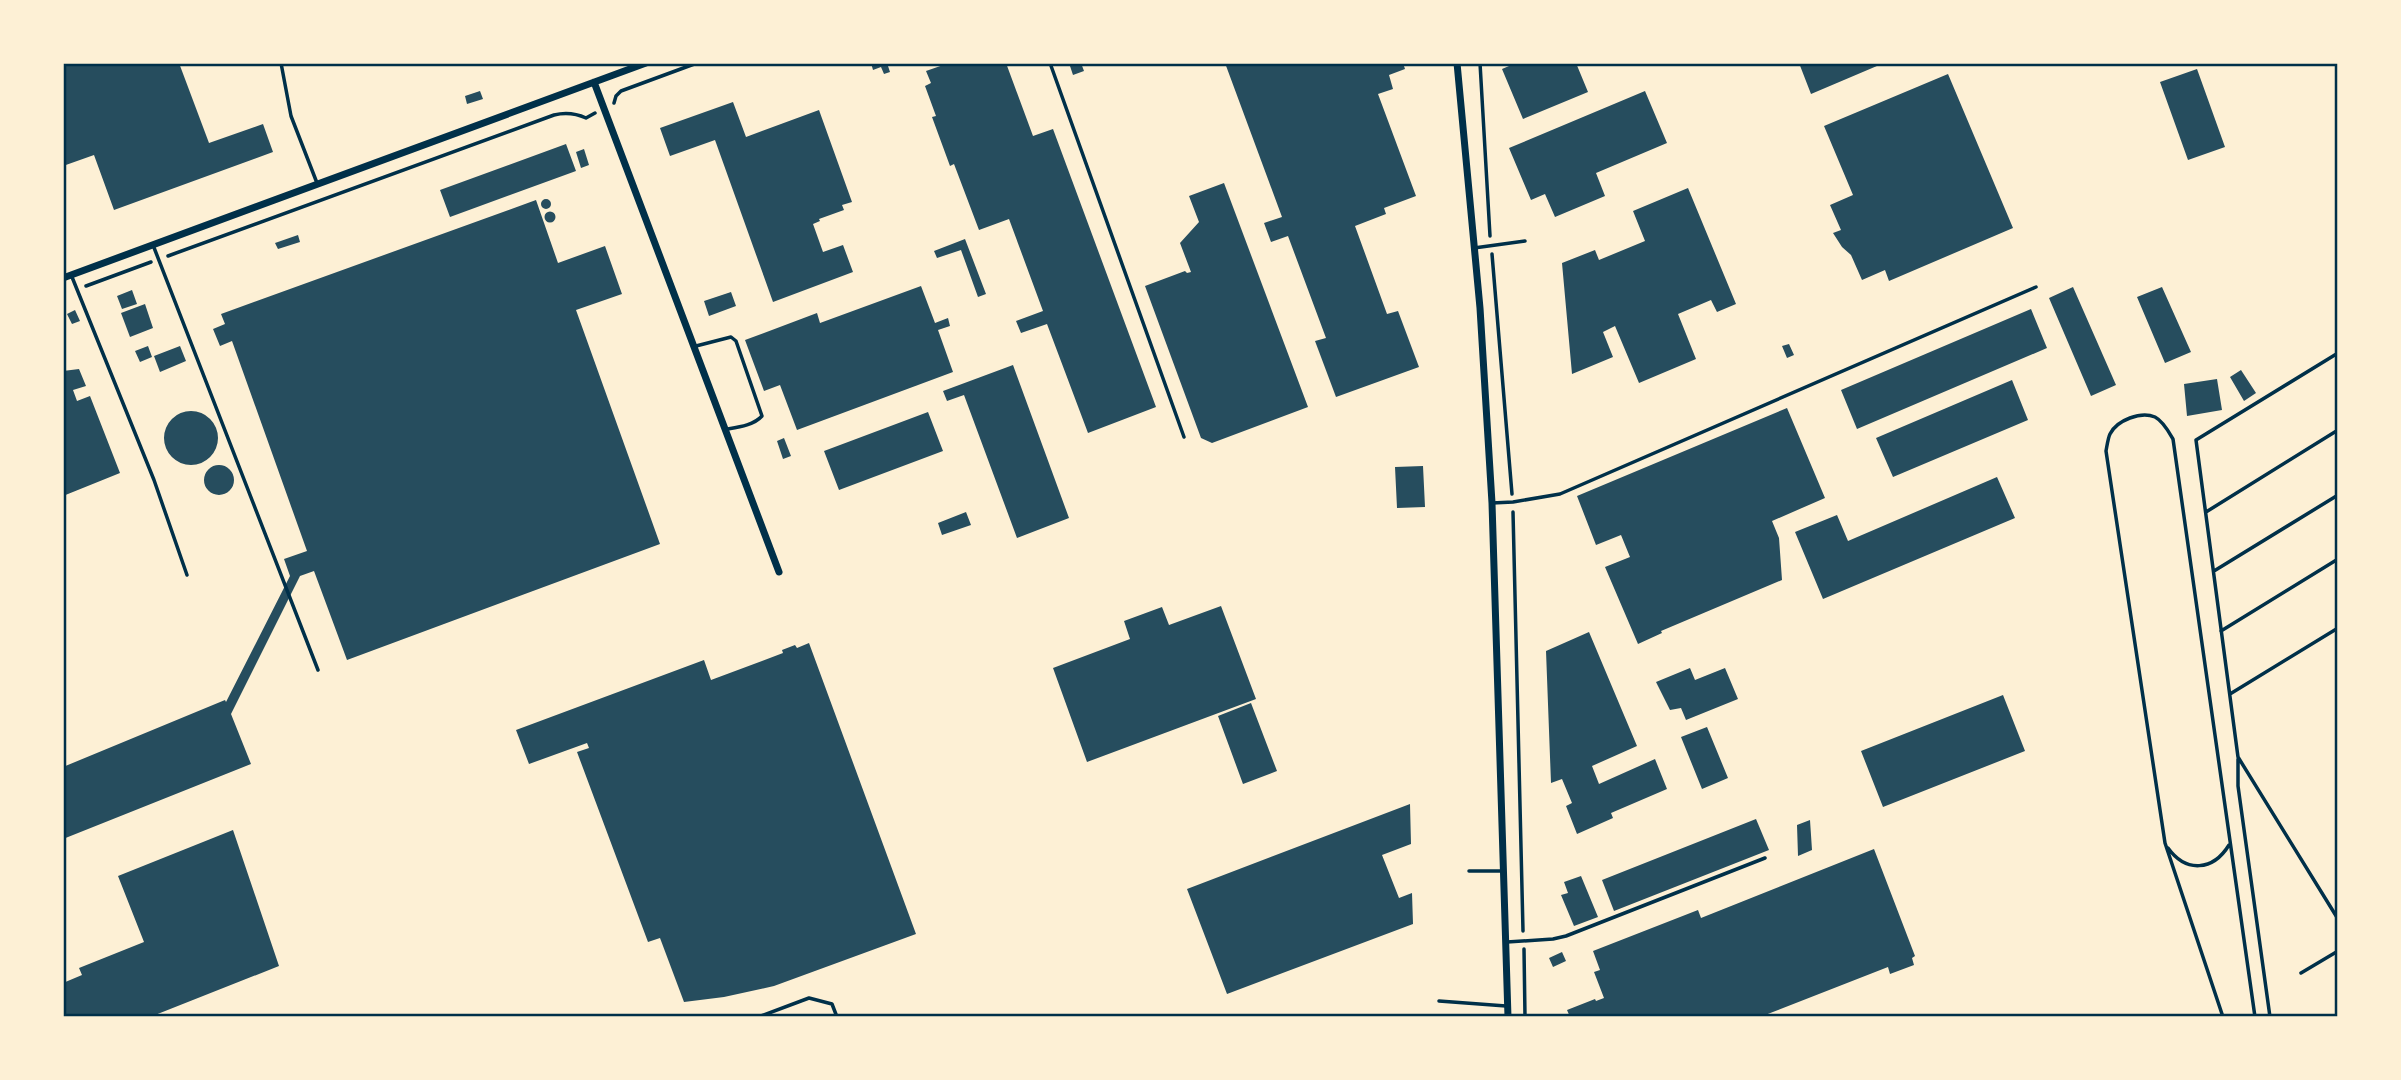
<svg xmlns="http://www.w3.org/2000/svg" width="2401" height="1080" font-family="'DM Sans',sans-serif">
	<rect width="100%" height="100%" fill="#fdf0d5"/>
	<!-- building -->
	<path fill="#264d5e" d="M63,63H179L209,143L263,124L273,152L114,210L94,155L63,166Z
		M871,63H887L890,72L884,74L881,67L873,70Z
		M949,63H1006L1033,136L1053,129L1156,407L1088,433L1047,324L1021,333L1016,321L1043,311L1009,219L979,230L954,164L950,166L932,117L936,116L925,86L931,83L926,71Z
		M1069,63H1081L1084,71L1073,75Z
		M1225,63H1403L1405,69L1389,75L1393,89L1378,94L1416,196L1384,208L1386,214L1355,226L1387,314L1398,311L1419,367L1336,397L1315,341L1326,338L1288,236L1271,242L1264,223L1282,217Z
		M1516,63H1576L1588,92L1523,119L1502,69Z
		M1799,63H1884L1811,94Z
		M2197,69L2225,147L2188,160L2160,82Z
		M1948,74L2013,228L1889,281L1885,270L1862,280L1851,255L1842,247L1833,233L1841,230L1830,205L1853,195L1824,126Z
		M480,91L483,99L467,104L465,96Z
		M1645,91L1667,143L1596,173L1605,196L1555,217L1545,194L1531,200L1509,148Z
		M733,102L746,137L819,110L852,202L842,205L844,210L819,219L820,221L813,224L823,252L843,245L853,272L773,302L715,140L670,156L660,128Z
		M566,144L576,171L450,217L440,190Z
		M584,149L589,165L581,168L576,152Z
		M1224,183L1308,407L1212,443L1201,438L1145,286L1185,271L1187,273L1191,272L1180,243L1199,222L1189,196Z
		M1688,188L1736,304L1717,312L1711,300L1678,314L1696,359L1639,383L1615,326L1603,332L1613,357L1572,374L1562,263L1595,250L1599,260L1645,241L1633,211Z
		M541 204a5 5 0 1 1 10 0a5 5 0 1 1-10 0Z
		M536,200L558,263L605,246L622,294L576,310L660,544L347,660L314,571L300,576L231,714L251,764L63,839V767L225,700L226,702L290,576L284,559L307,551L232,341L220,346L213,329L225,324L221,314Z
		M544.5 217a5.5 5.5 0 1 1 11 0a5.5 5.5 0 1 1-11 0Z
		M298,235L300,242L278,249L275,243Z
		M965,239L986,294L978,297L961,250L937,258L934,251Z
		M921,286L935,323L948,318L950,326L938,330L953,372L797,430L780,385L764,391L745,340L817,313L820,323Z
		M2073,287L2116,385L2091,396L2049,298Z
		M2162,287L2191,352L2165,363L2137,297Z
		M132,290L137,304L122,309L117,296Z
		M731,292L736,306L709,316L704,301Z
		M145,304L153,328L130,337L121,313Z
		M2031,309L2047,348L1857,429L1841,390Z
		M75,310L80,321L72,324L67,314Z
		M1789,344L1794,355L1787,358L1782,346Z
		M148,346L152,357L140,362L135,351Z
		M180,346L186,361L160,372L154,356Z
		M1013,365L1069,518L1017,538L964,395L947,401L943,391Z
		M79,369L86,386L73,390L77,401L90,396L120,473L63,496V371Z
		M2241,370L2256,393L2244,401L2230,377Z
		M2217,379L2222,410L2187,416L2184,384Z
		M2012,380L2028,420L1893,477L1876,438Z
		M1787,408L1825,498L1772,521L1779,538L1782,580L1661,631L1662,633L1638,644L1605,567L1630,557L1621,535L1596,545L1577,496Z
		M164 438a27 27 0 1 1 54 0a27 27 0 1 1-54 0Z
		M928,412L943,451L839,490L824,451Z
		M784,438L791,456L783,459L777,441Z
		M204 480a15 15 0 1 1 30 0a15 15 0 1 1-30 0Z
		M1423,466L1425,507L1397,508L1395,467Z
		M1997,477L2015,518L1823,599L1795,532L1837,515L1848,541Z
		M966,512L971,525L942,535L938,523Z
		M1221,606L1256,699L1087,762L1053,668L1130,639L1124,621L1162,607L1169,625Z
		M1589,632L1637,746L1592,766L1599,784L1655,759L1667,789L1611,813L1613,818L1577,834L1566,806L1572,803L1562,779L1551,783L1546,651Z
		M809,643L916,934L774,986L724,997L684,1002L660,938L648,942L577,752L589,748L587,743L529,764L516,730L704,660L711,680L783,653L782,650L795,645L797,648Z
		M1690,668L1695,680L1725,668L1738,699L1686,720L1681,708L1670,710L1656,682Z
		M2003,695L2025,751L1883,807L1861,751Z
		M1251,703L1277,771L1243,784L1218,716Z
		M1707,727L1728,778L1702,789L1681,737Z
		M1410,804L1411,844L1382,855L1399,898L1412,893L1413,924L1227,994L1187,889Z
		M1756,819L1769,850L1614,911L1602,880Z
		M1810,820L1812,850L1798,856L1797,825Z
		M233,830L279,966L150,1017H63V983L82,975L79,968L144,942L118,876Z
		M1874,849L1915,956L1912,958L1914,965L1890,974L1888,967L1760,1017H1570L1567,1010L1595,999L1596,1001L1604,998L1594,972L1600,970L1593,951L1698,910L1701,918Z
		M1581,876L1598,917L1574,926L1561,895L1568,893L1564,882Z
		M1562,952L1566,961L1553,967L1549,958Z"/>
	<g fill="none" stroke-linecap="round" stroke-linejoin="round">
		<!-- path -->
		<path stroke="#003049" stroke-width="3.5" d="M1480,63L1490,236
			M614,103L616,96L621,91L697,63
			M1492,254L1512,494
			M168,256L554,115C566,112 575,113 586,118L595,113
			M86,286L151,262
			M2338,353L2196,440L2238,757L2338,919
			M1513,512L1523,931
			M2206,512L2338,430
			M2214,571L2338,495
			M2221,631L2338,559
			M2230,694L2338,628
			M2238,759V786L2270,1017
			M1524,949L1525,1017
			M2301,973L2338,951
			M2335,1017L2338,1015"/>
		<!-- service -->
		<path stroke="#003049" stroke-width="3.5" d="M281,63L291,116L317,183
			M1050,63L1184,437
			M153,245L318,670
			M1474,248L1525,241
			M72,277L154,480L187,575
			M696,346L731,337L736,341L762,416C754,425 739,427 727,429
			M1492,503L1513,502L1560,494L2036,287
			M2168,848C2186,873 2213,871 2229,845
			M1469,871H1503
			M1507,942L1553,939L1566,936L1765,858
			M1439,1001L1506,1006
			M758,1017L809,998L832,1004L837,1017
			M2223,1017L2165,843L2106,451C2107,446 2108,438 2110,434C2117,420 2141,411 2155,417C2163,421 2169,432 2173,439L2255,1017"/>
		<!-- minor -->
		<path stroke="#003049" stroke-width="7" d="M1457,63L1480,308L1492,503L1508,1017
			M594,82L779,572
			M63,278L646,63"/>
	</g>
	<!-- border -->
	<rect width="2401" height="1080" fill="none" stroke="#fdf0d5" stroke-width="130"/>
	<rect x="65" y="65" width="2271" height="950" fill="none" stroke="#003049" stroke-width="2.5"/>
</svg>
